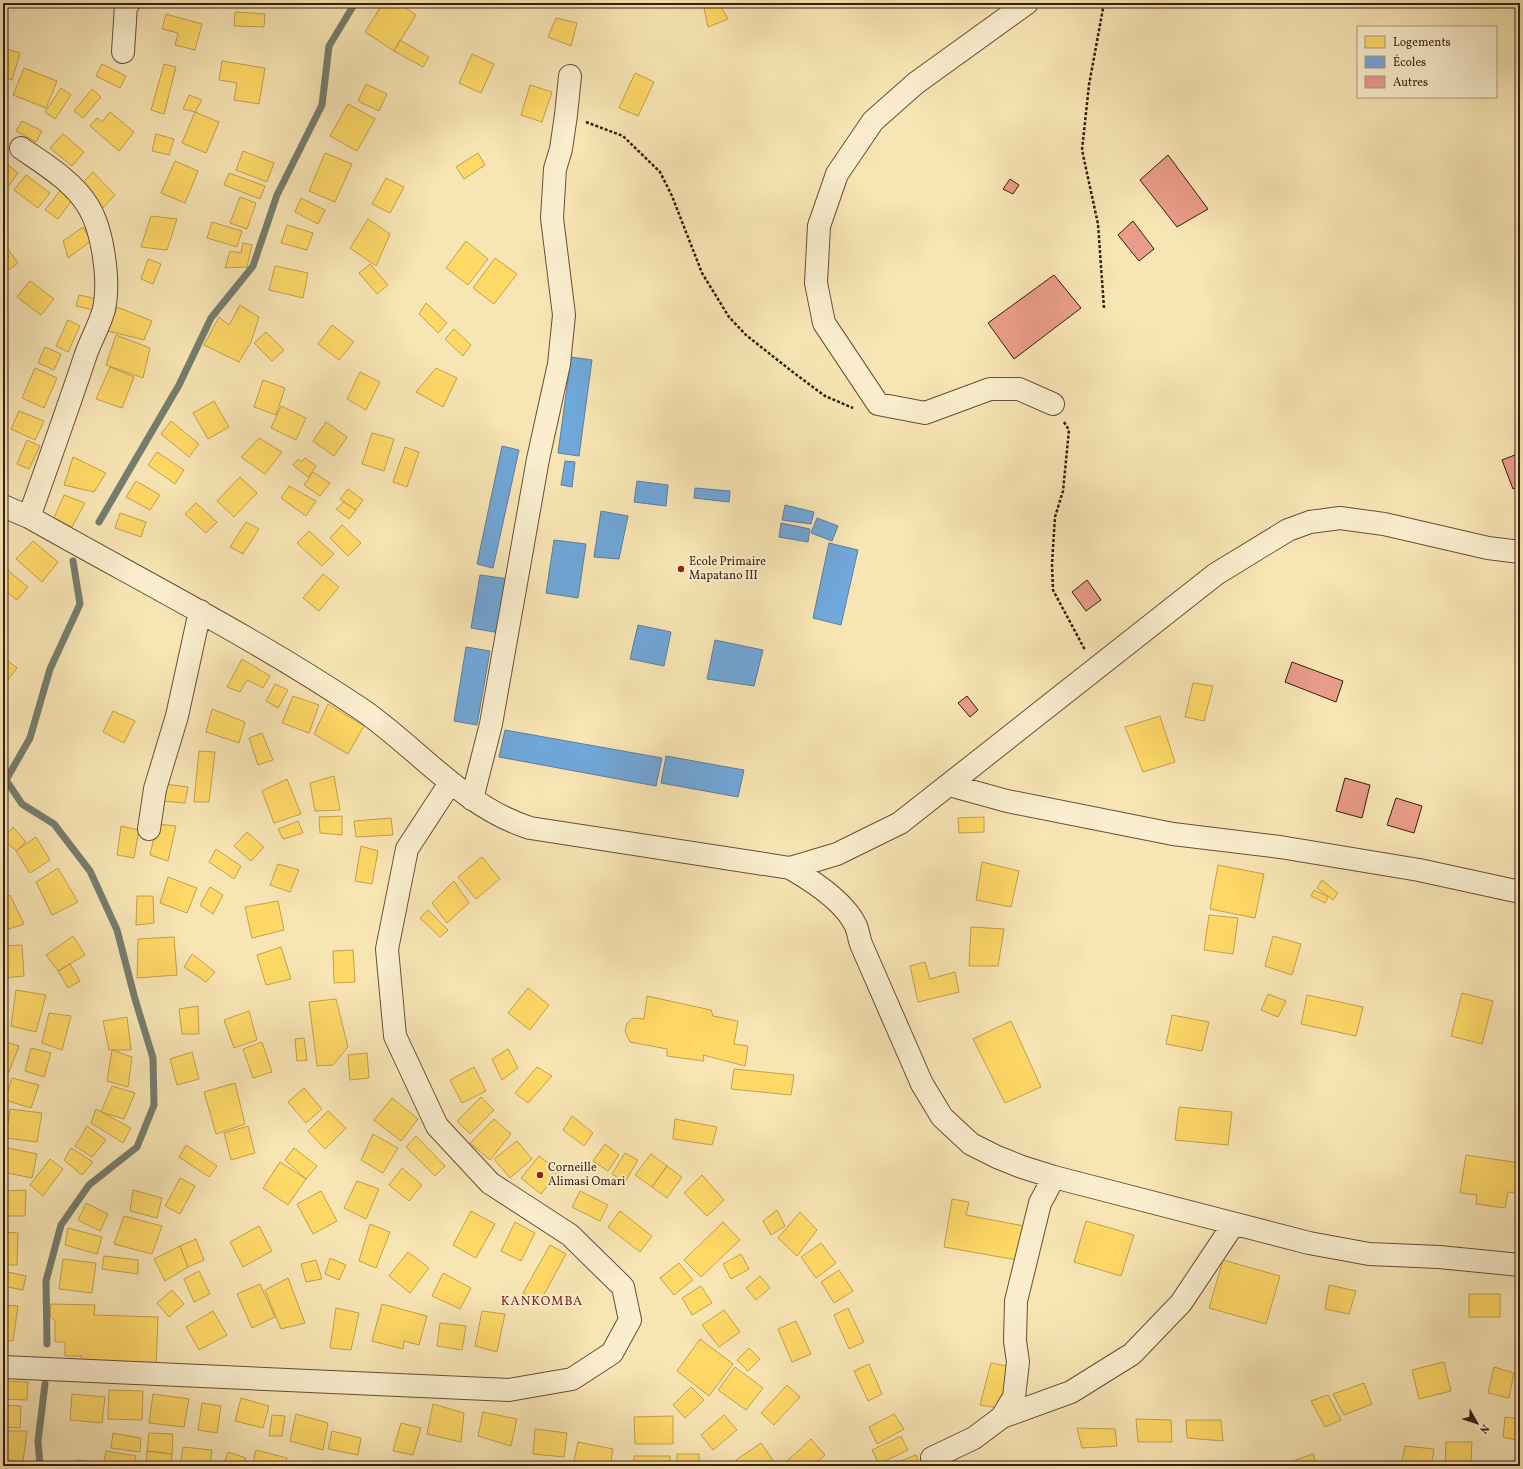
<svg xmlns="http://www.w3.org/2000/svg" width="1523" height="1469" font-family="Vollkorn,serif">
	<rect width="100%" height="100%" fill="#f8e5b4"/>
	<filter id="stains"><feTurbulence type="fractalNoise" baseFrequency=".005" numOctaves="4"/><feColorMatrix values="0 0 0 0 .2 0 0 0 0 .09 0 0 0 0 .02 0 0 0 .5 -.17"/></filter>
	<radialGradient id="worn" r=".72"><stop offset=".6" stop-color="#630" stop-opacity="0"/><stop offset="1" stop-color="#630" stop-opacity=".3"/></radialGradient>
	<!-- homes -->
	<path fill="#ffd966" stroke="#c3a04c" d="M383,3H398L416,15L394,51L365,32Z
		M716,3H719L728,19L708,27L704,8Z
		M235,12L265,14L264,27L234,26Z
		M166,14L202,24L195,50L175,45L178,33L162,29Z
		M556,18L577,23L571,46L548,37Z
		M400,40L429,57L423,67L394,51Z
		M3,48L20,53L12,80L3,77Z
		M472,54L494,64L481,93L459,83Z
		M222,61L265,68L259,104L234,100L237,83L219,80Z
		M102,64L126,76L120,88L96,76Z
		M164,64L176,67L164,114L151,110Z
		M24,68L57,81L46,108L13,95Z
		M635,73L654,82L638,116L619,108Z
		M366,84L387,94L379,111L358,101Z
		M530,85L552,92L542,122L521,115Z
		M61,88L71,95L55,119L45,112Z
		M92,89L101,97L83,118L74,111Z
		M189,95L202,100L195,112L183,109Z
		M348,104L375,119L357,151L330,136Z
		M110,112L134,132L119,151L90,126L97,118L102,122Z
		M195,112L219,122L206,153L182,143Z
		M22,121L42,131L36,142L16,131Z
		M63,134L84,152L72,166L50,148Z
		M156,134L174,139L169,155L152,151Z
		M243,151L274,163L267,182L236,170Z
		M325,153L352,164L335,202L309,191Z
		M478,153L485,165L464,179L456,167Z
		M3,161L18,173L7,188L3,186Z
		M175,161L198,171L185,203L161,193Z
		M93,172L115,195L101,210L78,187Z
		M229,173L265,186L260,199L224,185Z
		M26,175L50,193L38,208L14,190Z
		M386,178L404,187L390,213L372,204Z
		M63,187L75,196L58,219L45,210Z
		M240,197L256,203L247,229L230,223Z
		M301,198L325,210L318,224L295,212Z
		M151,216L177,219L167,250L141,247Z
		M368,219L390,234L376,266L350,248Z
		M212,222L242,231L237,247L207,238Z
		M287,225L313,233L307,250L281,243Z
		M83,227L91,241L68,258L63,241Z
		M466,241L488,259L468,285L446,268Z
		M243,243L252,245L247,267L225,268L230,251L241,253Z
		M5,245L18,263L3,274V246Z
		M495,258L517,274L494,304L473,288Z
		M148,259L161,264L153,284L141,279Z
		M370,264L388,285L377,294L359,273Z
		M275,266L308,273L303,298L269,290Z
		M30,281L54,299L41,315L17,297Z
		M79,295L102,300L99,311L76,306Z
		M426,303L447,323L438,333L419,314Z
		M240,305L259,317L251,342L239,362L204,345L219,317L229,325Z
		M117,307L152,321L144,340L108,331Z
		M68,320L80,326L68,352L56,346Z
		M332,325L354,342L339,360L318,344Z
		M454,329L471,345L463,356L445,339Z
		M266,332L284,350L272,361L254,343Z
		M116,335L150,348L143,378L106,365Z
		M45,347L61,354L54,370L38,363Z
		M110,367L134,377L122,408L96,399Z
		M35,368L57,378L44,408L22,398Z
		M436,368L457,378L443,407L416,392Z
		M360,372L380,382L366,410L347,399Z
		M263,380L285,388L276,415L254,407Z
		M214,401L229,427L208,439L193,413Z
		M281,406L306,418L296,440L271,428Z
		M19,411L44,421L35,440L11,429Z
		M171,421L199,444L189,457L161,434Z
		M326,422L347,437L334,456L313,441Z
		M372,433L394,439L384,471L362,464Z
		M259,438L282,452L265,474L241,457Z
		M27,440L40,446L29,469L17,464Z
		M405,447L419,452L407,487L393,482Z
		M157,452L184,470L175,484L148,465Z
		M73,457L106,473L94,492L64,485Z
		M305,458L316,466L308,477L293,465L298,459L301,462Z
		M313,472L330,483L320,496L304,485Z
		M240,477L257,493L234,517L217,501Z
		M136,481L160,495L150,510L126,497Z
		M289,486L316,501L306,516L281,498Z
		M348,489L363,500L356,510L340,499Z
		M64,495L85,503L72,527L54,518Z
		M344,502L356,510L349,519L336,509Z
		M196,503L217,522L206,533L185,514Z
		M120,513L146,522L141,537L115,528Z
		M246,522L259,529L243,554L230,547Z
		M342,525L361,543L348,556L330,538Z
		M309,531L334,554L322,566L297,543Z
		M33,541L58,562L42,582L16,559Z
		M5,568L28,587L17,600L3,589V571Z
		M323,574L339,587L319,611L303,598Z
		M3,657L17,668L3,686Z
		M242,659L270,676L263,688L247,680L240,692L227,687Z
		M1193,683L1213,686L1204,721L1185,717Z
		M275,684L288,690L278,708L266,701Z
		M293,696L319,705L309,733L282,723Z
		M328,704L364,726L348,754L314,734Z
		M212,709L245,722L239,743L206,732Z
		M113,711L135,721L124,743L103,732Z
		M1160,716L1175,762L1143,772L1125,727Z
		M262,733L273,760L258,765L249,738Z
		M199,751L215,752L209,802H194Z
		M334,776L340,810L315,811L310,783Z
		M287,779L301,814L274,823L262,791Z
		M164,784L188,787L185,803L163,801Z
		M342,816V835L320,833L319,817Z
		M984,817V832L959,833L958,818Z
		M391,818L393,835L356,837L354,821Z
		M298,821L303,833L283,839L278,829Z
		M157,824L176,826L168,861L150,855Z
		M121,826L139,830L134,858L117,855Z
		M13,827L26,842L16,851L3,839Z
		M247,832L264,847L251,861L234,846Z
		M36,837L50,860L30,873L16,851Z
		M361,846L378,851L372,884L355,881Z
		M216,849L241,866L234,879L209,862Z
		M482,857L500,879L476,899L458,877Z
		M982,862L1019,871L1011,907L976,900Z
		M278,864L299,870L290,892L270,885Z
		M1218,865L1264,874L1255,918L1210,909Z
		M58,868L78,902L52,915L36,882Z
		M168,877L197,888L187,913L160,903Z
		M1322,880L1338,893L1333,900L1317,888Z
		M454,881L469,903L447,923L432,903Z
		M210,887L223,895L213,914L200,905Z
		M1314,890L1328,897L1325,903L1311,896Z
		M10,895L24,924L3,931V899Z
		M137,896H153L154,923L136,925Z
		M278,901L284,930L252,938L245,907Z
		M428,910L448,930L440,937L420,918Z
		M1209,915L1238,918L1233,954L1204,950Z
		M971,927L1004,929L998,966H969Z
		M73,936L85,955L58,971L46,955Z
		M1273,936L1301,944L1292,975L1265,966Z
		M174,937L177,975L137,978L138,939Z
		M22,945L24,976L3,978V946Z
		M281,947L291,979L266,985L257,955Z
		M353,950L355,982L334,983L333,951Z
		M192,954L215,972L206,982L184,967Z
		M925,962L930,979L955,972L959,992L918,1002L910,966Z
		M70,964L80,981L68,988L58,971Z
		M528,988L549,1005L530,1030L508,1013Z
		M16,990L46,995L36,1032L11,1026Z
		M1462,993L1493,1001L1482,1044L1451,1036Z
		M1268,994L1286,1001L1278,1017L1261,1010Z
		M1307,995L1363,1007L1356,1036L1301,1024Z
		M647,996L711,1010L713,1016L738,1021L734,1044L748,1046L745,1066L703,1055L704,1061L667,1056V1049L630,1042L625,1031L627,1023L633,1018L644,1019Z
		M336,999L348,1047L333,1065L317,1066L309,1002Z
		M198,1006L199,1034H182L179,1009Z
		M249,1011L257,1040L234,1048L224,1020Z
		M49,1013L71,1016L62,1050L42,1043Z
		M1172,1015L1209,1022L1202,1051L1166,1044Z
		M127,1017L131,1050H109L103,1021Z
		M1011,1021L1041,1087L1005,1103L973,1039Z
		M304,1038L307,1060L297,1061L295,1039Z
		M3,1041L19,1046L9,1072L3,1070Z
		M262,1042L272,1072L253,1078L243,1049Z
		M31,1048L51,1053L44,1077L25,1071Z
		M508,1049L518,1068L502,1080L492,1059Z
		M112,1050L132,1057L128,1087L107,1081Z
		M192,1052L199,1079L177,1085L170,1059Z
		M367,1053L369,1078L350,1080L348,1055Z
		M474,1067L486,1091L462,1103L450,1080Z
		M537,1067L552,1076L528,1103L515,1093Z
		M734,1069L794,1075L791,1095L731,1089Z
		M12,1078L39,1085L31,1108L5,1100Z
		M235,1083L245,1124L216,1134L204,1092Z
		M112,1086L135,1093L124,1119L101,1112Z
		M304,1088L322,1109L306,1123L288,1102Z
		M481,1097L494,1110L470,1134L457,1121Z
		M392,1098L418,1119L401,1141L374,1120Z
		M1179,1107L1232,1112L1228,1145L1175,1140Z
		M10,1109L42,1113L37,1142L6,1138Z
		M96,1109L131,1128L123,1143L91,1123Z
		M328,1111L346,1128L325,1149L308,1131Z
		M572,1116L593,1133L584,1146L563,1130Z
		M494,1119L511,1134L490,1160L470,1143Z
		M675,1119L717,1127L712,1145L673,1139Z
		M87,1126L106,1140L92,1157L75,1146Z
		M248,1126L255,1153L231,1160L224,1133Z
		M373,1134L398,1148L383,1173L361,1160Z
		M416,1136L445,1166L435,1176L406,1147Z
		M517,1141L532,1159L510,1178L494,1159Z
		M605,1144L619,1155L608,1171L593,1161Z
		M186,1145L217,1166L209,1177L179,1157Z
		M3,1147L37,1154L32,1178L3,1172Z
		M71,1148L93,1162L82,1175L64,1160Z
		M294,1148L317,1166L306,1179L285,1160Z
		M625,1153L638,1160L625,1182L612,1174Z
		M651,1154L667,1166L652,1187L635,1175Z
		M1466,1155L1520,1163V1188L1516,1187L1515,1193L1508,1192L1505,1208L1476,1204L1477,1195L1460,1193Z
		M539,1156L559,1171L541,1194L521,1178Z
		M50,1159L63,1169L43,1196L30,1185Z
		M280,1162L306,1179L288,1205L263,1188Z
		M667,1166L682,1177L667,1198L652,1187Z
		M402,1168L422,1185L409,1201L389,1185Z
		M702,1175L724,1200L707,1216L684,1193Z
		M180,1178L195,1186L180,1214L165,1206Z
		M357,1181L379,1189L366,1219L344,1208Z
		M26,1190L25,1216H3V1191Z
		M133,1190L162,1198L157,1218L130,1211Z
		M321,1191L337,1221L313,1234L297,1204Z
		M580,1191L608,1205L600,1221L572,1207Z
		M952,1199L969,1202L966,1215L1024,1226L1017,1260L944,1247Z
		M86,1203L108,1214L100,1231L78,1220Z
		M777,1210L785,1226L771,1235L763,1221Z
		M471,1211L495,1224L476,1258L453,1245Z
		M620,1211L652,1236L640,1252L608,1227Z
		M800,1212L817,1230L797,1256L778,1238Z
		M124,1216L162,1226L152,1254L114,1244Z
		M1086,1221L1134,1235L1121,1276L1074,1262Z
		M515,1222L535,1233L521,1261L501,1251Z
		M723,1222L740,1240L701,1277L684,1260Z
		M370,1224L390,1232L376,1268L359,1261Z
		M259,1226L272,1251L243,1267L230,1242Z
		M68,1228L102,1237L97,1254L65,1245Z
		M3,1232L18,1233L17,1265H3Z
		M196,1239L204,1260L188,1267L180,1246Z
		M821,1243L836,1263L816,1278L801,1257Z
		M550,1245L566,1254L540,1302L523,1293Z
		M180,1246L188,1267L165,1281L154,1259Z
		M408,1252L429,1268L410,1293L389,1276Z
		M741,1254L749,1269L731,1279L723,1264Z
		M104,1256L138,1260V1274L102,1269Z
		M330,1258L346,1265L339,1280L325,1274Z
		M63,1259L96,1263L92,1293L59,1289Z
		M316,1260L322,1279L306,1282L301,1264Z
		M1223,1260L1280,1276L1266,1324L1209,1308Z
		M679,1263L693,1280L674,1295L660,1278Z
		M839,1270L853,1291L834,1303L821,1282Z
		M3,1271L26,1276L23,1290L3,1286Z
		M199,1271L210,1294L194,1302L184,1279Z
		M443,1273L471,1288L460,1309L432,1296Z
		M760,1276L770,1288L756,1300L746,1288Z
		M288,1278L305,1323L281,1329L265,1290Z
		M260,1284L275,1317L252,1328L237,1294Z
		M1329,1285L1356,1291L1349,1314L1325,1309Z
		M701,1286L712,1303L692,1315L682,1298Z
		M172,1290L184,1304L169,1317L157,1303Z
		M1469,1294H1500V1317H1469Z
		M51,1304L95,1305L94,1315L158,1317L156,1367L80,1365L82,1356H65V1342H55V1321L50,1316Z
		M382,1304L427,1316L419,1345L404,1341L403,1349L372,1341Z
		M3,1305L18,1306L13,1341L3,1340Z
		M336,1308L359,1313L351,1350L330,1348Z
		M848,1308L864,1342L849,1349L834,1315Z
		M724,1310L740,1332L719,1347L702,1325Z
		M213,1311L227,1335L199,1350L186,1327Z
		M482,1311L505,1314L497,1352L475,1346Z
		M796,1321L811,1354L792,1362L778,1329Z
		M440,1323L466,1326L462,1350L437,1346Z
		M700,1339L733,1364L709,1396L677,1371Z
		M749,1348L760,1359L748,1371L737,1360Z
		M1444,1362L1451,1391L1419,1399L1412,1370Z
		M991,1363L1017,1368L1005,1409L980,1405Z
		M869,1364L882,1394L868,1401L854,1371Z
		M735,1367L763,1388L746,1410L718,1390Z
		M1494,1367L1514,1373L1509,1398L1488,1393Z
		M3,1381L28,1382L27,1400L3,1399Z
		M1364,1383L1372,1404L1344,1415L1333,1394Z
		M787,1385L800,1397L774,1425L761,1413Z
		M691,1387L704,1400L685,1418L673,1405Z
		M109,1390L143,1391L142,1420L108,1419Z
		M72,1394L105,1397L102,1423L70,1420Z
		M153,1394L189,1399L184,1427L149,1423Z
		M1328,1395L1341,1420L1325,1427L1311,1401Z
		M241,1398L269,1406L263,1428L235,1421Z
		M202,1403L221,1406L217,1433L198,1430Z
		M433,1404L464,1413L461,1442L427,1434Z
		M3,1405L21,1406L20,1428L3,1427Z
		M483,1412L517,1419L511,1446L478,1436Z
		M296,1414L328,1423L323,1450L290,1441Z
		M894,1414L904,1429L877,1444L869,1427Z
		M272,1415L285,1416L282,1436H269Z
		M724,1415L737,1430L713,1450L701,1435Z
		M673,1416V1444H635L634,1417Z
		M1505,1417L1520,1419V1441L1503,1437Z
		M1136,1419L1171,1420L1172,1442H1138Z
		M1186,1420H1221L1223,1441L1187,1438Z
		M401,1423L421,1428L413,1455L393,1451Z
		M1077,1428L1115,1429L1117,1446L1082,1448Z
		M535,1429L567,1433L564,1457L533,1454Z
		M3,1431H27L23,1462L3,1459Z
		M332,1431L361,1438L358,1455L328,1449Z
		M113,1433L141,1438L140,1452L111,1448Z
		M149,1433L173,1434L172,1454L147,1451Z
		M901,1436L908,1450L879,1464L872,1450Z
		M811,1439L825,1455L813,1466H791L787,1461Z
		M578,1442L613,1449L610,1466H573Z
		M1446,1442H1472L1471,1466H1445Z
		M761,1443L776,1465L740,1466L736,1460Z
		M1405,1446L1434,1449L1431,1466L1401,1465Z
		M183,1447L212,1450L210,1466H180Z
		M256,1450L287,1458L285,1466H252Z
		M106,1451L136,1456L134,1466H103Z
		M147,1451L172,1454L171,1466H146Z
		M228,1452L246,1458L243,1466H223Z
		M677,1454H699V1466H677Z
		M1313,1454L1317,1466H1279Z
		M916,1455L920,1466H896L895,1463Z
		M634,1456H670V1466H634Z
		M77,1460L98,1463L97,1466H76Z"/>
	<!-- schools -->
	<path fill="#6fa8dc" stroke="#5e7e9e" d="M571,357L592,360L579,456L558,453Z
		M502,446L519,450L493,568L477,564Z
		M565,461L575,462L572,487L561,485Z
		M637,481L668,485L666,506L634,502Z
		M695,488L730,491L729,502L694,498Z
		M785,505L814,512L811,524L782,520Z
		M601,511L628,516L619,559L594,557Z
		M817,518L838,526L832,541L811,533Z
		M781,523L810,529L808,542L779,537Z
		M554,540L586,544L578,598L546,593Z
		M829,543L858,550L841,625L813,618Z
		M480,575L509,579L500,633L471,628Z
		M638,625L671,632L664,666L630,659Z
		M715,640L763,650L754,686L707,679Z
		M466,647L490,651L477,725L454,721Z
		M505,730L662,758L656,786L499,757Z
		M666,756L744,770L738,797L661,783Z"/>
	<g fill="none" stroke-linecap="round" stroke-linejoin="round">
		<!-- stream -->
		<path stroke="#757e6f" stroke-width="7" d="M99,522L179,385L211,318L253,266L277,195L322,105L329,46L355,3
			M47,1344L46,1281L61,1225L89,1185L137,1147L154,1105L153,1058L135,999L117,930L90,871L54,824L22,804L6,780L30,738L50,669L80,604L73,561
			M40,1466L38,1441L45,1384"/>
	</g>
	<!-- building -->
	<path fill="#e99c8a" stroke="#381c0e" d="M1168,155L1208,209L1177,227L1140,180Z
		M1010,179L1019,185L1013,194L1003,189Z
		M1133,221L1154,249L1139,261L1118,235Z
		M1054,275L1081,308L1014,359L988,323Z
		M1520,453V486L1513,489L1502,460Z
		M1087,580L1101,600L1086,611L1072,592Z
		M1292,662L1343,681L1336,702L1285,682Z
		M967,696L978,710L970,717L958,703Z
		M1345,778L1370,785L1362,818L1336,811Z
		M1396,798L1422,806L1414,833L1387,825Z"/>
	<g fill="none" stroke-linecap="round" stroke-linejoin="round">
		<!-- minor casing -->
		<g stroke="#684e38" stroke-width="24">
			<path id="minor" d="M1027,3L916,83L873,121L837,174L819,226L816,283L824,323L878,404L925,413L990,389H1019L1053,404
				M123,52L126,5L129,3
				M21,148C44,164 73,181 88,206C103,230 110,281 104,309C100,325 90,341 85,357C67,411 48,464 29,517
				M3,506L29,517C140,580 255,638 361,709C418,748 463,807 530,828L790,868C811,880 845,902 856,926C858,931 859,938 861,944L922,1084L942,1117L971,1144L997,1157L1022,1167L1054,1177L1309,1243L1369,1254L1439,1257L1520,1265
				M949,785L1007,801L1173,834L1280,847L1419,870L1520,892
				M472,799L491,724L538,459L559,364L564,315L552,218L555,169L561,149L566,115L570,76
				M149,829L155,789L177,716L200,611
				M790,868L837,854L900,823L1216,574L1288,530L1310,522L1340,518L1384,524L1488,548L1520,552
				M3,1367L509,1390L572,1379L612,1353L630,1320L623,1287L570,1235L490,1183L437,1126L395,1036L387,949L407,849L450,783
				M1002,1417L1071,1392L1132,1354L1181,1303L1233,1225
				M932,1458L974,1438L1002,1417L1014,1397L1018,1362L1015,1341L1016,1301L1040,1203L1054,1177"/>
		</g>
		<!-- path -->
		<path stroke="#381c0e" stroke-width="2.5" stroke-dasharray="3 2" stroke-linecap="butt" d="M586,122L623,136L660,172L672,196L702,273L729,317L746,335L794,373L825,396L853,408
			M1104,308L1098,224L1082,150L1089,85L1104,3
			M1064,422L1069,430L1063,491L1055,517L1052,564L1053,590L1085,650"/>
		<!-- minor -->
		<use href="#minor" stroke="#faeece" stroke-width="22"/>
	</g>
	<!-- markers -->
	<g fill="#8f2418" stroke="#faeece" stroke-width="1.5">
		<circle cx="681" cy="569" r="4"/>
		<circle cx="540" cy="1175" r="4"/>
	</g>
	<g text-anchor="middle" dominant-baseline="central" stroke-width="4" stroke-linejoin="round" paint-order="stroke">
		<!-- poi labels -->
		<g font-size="12" fill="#381c0e" stroke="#faeece" text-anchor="start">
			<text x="689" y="562">Ecole Primaire<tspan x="689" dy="14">Mapatano III</tspan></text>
			<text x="548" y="1168">Corneille<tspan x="548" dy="14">Alimasi Omari</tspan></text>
		</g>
		<!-- neighbourhood labels -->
		<g font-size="13" letter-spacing="1" fill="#7a1f14" stroke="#faeece">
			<text x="542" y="1302">KANKOMBA</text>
		</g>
	</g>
	<!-- margin -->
	<rect width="1523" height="1469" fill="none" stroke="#f8e5b4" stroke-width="16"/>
	<rect x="4" y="4" width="1515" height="1461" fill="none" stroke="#381c0e" stroke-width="2"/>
	<rect x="8" y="8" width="1507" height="1453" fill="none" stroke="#381c0e"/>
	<!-- legend -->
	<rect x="1357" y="26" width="140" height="72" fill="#faeece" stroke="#ac9a81"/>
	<rect x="1365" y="36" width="20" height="12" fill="#ffd966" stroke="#ac9a81"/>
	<text x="1393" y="46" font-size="12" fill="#381c0e">Logements</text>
	<rect x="1365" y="56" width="20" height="12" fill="#6fa8dc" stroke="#ac9a81"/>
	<text x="1393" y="66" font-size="12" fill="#381c0e">Écoles</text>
	<rect x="1365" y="76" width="20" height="12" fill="#e99c8a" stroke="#ac9a81"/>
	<text x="1393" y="86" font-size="12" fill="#381c0e">Autres</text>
	<!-- north arrow -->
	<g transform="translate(1477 1423) rotate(129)" stroke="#faeece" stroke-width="3" paint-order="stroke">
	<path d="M0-3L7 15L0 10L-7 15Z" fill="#381c0e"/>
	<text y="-6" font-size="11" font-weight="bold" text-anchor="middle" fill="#381c0e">N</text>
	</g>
	<rect width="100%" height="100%" filter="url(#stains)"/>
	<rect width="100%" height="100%" fill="url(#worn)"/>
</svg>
